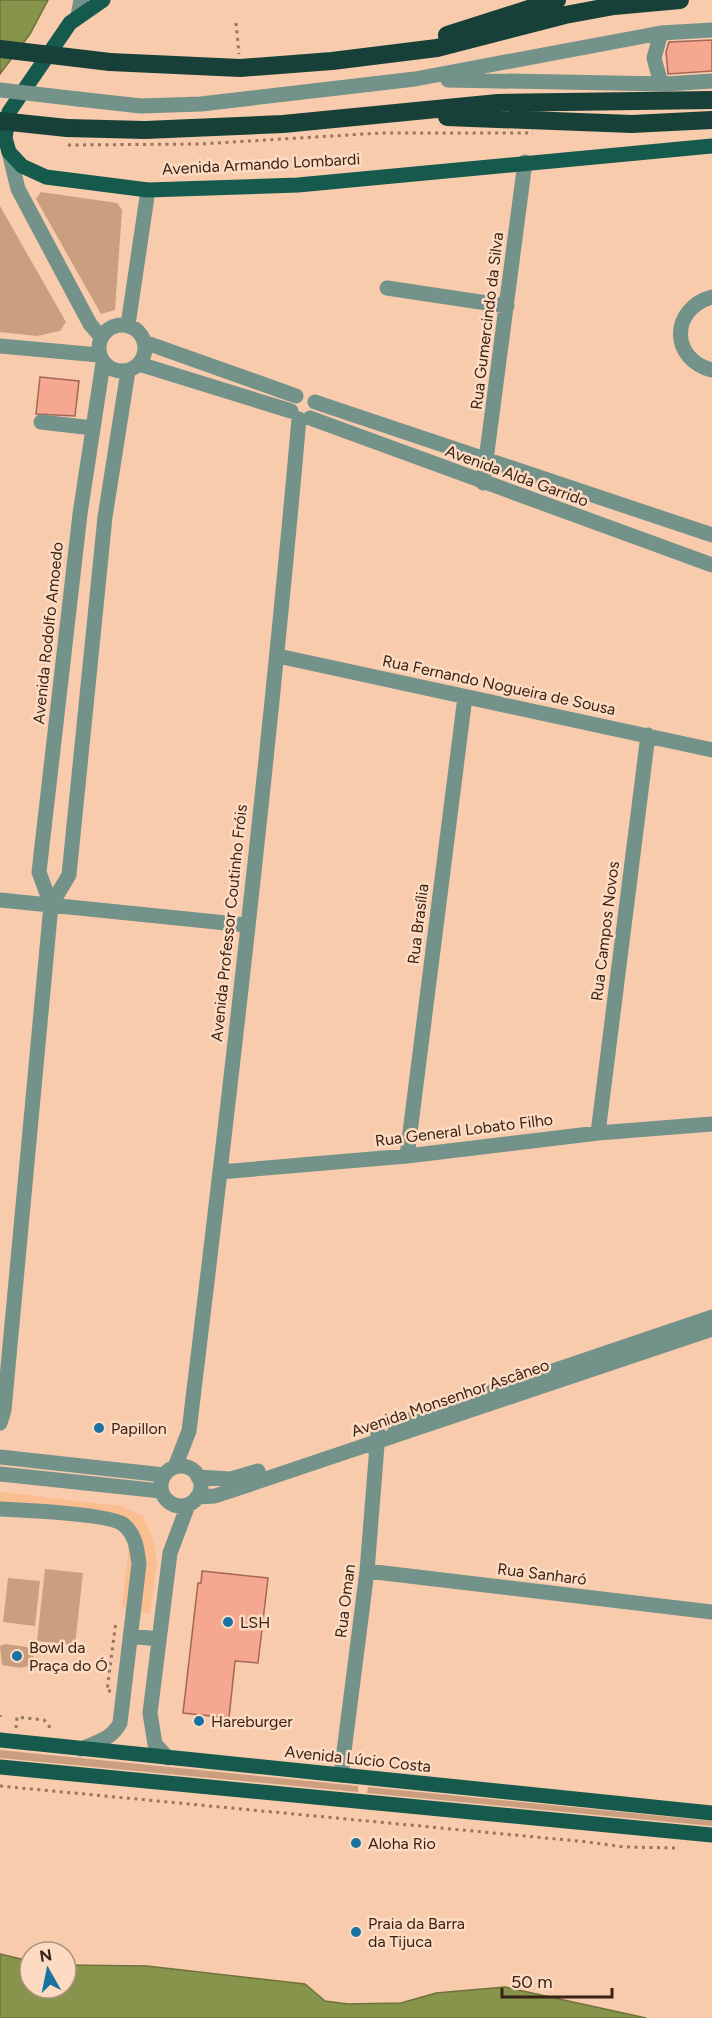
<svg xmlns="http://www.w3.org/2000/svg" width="712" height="2018" font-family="Figtree,sans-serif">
	<rect width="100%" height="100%" fill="#f7cbac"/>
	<!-- built -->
	<path fill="#fbbe91" d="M0,1492L121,1506L143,1516L153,1539L157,1562L150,1614L122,1606L129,1545L118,1526L0,1512Z"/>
	<!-- green -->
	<path fill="#ca9e7e" d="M41,192L117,203L122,210L115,310L101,314L36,199Z
		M0,206L66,322L60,331L37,336L0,332Z
		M45,1569L83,1573L75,1645L37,1641Z
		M8,1578L40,1581L35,1626L3,1622Z
		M5,1644L27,1647L35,1659C27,1672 15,1667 2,1665L0,1646Z
		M0,1750L358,1786V1792L0,1758Z
		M368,1787L712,1821V1826L367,1793Z"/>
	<!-- water -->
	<path fill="#87944b" stroke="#6f723a" stroke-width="1.5" d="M0,0H48L30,34L0,74Z
		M0,1954L30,1961V1988H66V1965L147,1966L305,1984L325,2001L348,2004L401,2003L436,1993L505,1987L646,2018H0Z"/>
	<!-- building -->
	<path fill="#f5a78f" stroke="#a26755" stroke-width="1.5" d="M712,40V71L668,74L666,52L669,42Z
		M40,377L79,381L75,416L36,414Z
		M202,1571L268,1578L258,1663L235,1661L229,1718L183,1713L198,1583H201Z"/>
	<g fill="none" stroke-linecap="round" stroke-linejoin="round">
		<!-- path -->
		<path stroke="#96765f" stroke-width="3" stroke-dasharray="3 4.5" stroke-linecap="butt" d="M236,23L239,54
			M111,1691H107L116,1621
			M0,1715V1717
			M16,1728L17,1717L44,1720L53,1731
			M0,1786L588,1842L624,1847L677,1848"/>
		<!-- minor -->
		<path stroke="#73928a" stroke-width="15" d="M78,16L81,0
			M661,33L654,58L660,80L666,84
			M448,80L666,84L712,81
			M78,99L141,106L201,104L415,79L661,33L712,30
			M9,152L18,189L90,324L101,337
			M387,288L507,306
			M712,297C670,309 670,359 712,370
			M99 348a23 23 0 1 1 46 0a23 23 0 1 1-46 0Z
			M128,325L148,190
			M144,342L296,396
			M0,346L99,355
			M139,364L291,411
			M315,402L712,535
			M310,418L712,565
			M41,422L93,428
			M483,483L525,162
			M278,656L712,750
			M0,900L246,925
			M51,905L39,872L80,514L103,363
			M598,1133L648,735
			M407,1156L465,697
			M220,1172L407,1156L598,1133L712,1124
			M0,1423L4,1410L51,905L69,875L105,517L128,371
			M394,1425L712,1317
			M0,1457L164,1475
			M161 1486a20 20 0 1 1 40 0a20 20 0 1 1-40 0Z
			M175,1467L189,1431C230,1094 269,757 299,419
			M0,1474L161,1491
			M198,1477L231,1479L258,1471
			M197,1497L215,1496L712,1329
			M0,1509C22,1510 112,1514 124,1525C136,1535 137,1550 139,1564L120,1723C112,1739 97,1742 81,1749
			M367,1571L712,1612
			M130,1636L159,1639
			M168,1758L155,1744L150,1713L170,1553L188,1505
			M341,1775L367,1571L378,1433"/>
		<!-- major -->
		<path stroke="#155a4d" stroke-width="15" d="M103,0L70,23L9,112L5,138L9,152L22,166L46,177L148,190L298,185L712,146
			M0,1740L712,1813
			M0,1767L712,1835"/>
		<!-- highway -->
		<path stroke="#174138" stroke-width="18" d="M447,35L557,0
			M110,62L240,68L332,61L437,48L565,15L614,6L680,0
			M447,117L632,124L712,120
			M67,128L145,130L283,124L498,103L712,100"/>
		<!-- path-bridge -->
		<path stroke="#96765f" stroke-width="3" stroke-dasharray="3 4.5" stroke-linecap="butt" d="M68,145L200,144L381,133H533"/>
		<!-- minor-bridge -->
		<path stroke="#73928a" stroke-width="15" d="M0,90L78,99"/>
		<!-- highway-bridge -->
		<path stroke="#174138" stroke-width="18" d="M0,49L110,62
			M0,121L67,128"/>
	</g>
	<!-- markers -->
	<g fill="#1973a2" stroke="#fddbc3" stroke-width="2">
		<circle cx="99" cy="1428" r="6"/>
		<circle cx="228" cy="1622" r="6"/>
		<circle cx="17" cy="1656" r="6"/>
		<circle cx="199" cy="1721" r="6"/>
		<circle cx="356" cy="1843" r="6"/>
		<circle cx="356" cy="1932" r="6"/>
	</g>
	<g text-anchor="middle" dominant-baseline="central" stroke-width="5" stroke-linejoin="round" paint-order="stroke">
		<!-- street labels -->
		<g font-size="16" fill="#382314" stroke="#fddbc3">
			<text transform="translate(261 164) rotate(-3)">Avenida Armando Lombardi</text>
			<text transform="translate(487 321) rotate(-83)">Rua Gumercindo da Silva</text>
			<text transform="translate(517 476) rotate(20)">Avenida Alda Garrido</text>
			<text transform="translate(48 633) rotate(-84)">Avenida Rodolfo Amoedo</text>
			<text transform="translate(499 685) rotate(12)">Rua Fernando Nogueira de Sousa</text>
			<text transform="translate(229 923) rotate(-84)">Avenida Professor Coutinho Fróis</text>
			<text transform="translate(418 924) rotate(-83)">Rua Brasília</text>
			<text transform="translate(605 931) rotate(-83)">Rua Campos Novos</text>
			<text transform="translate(464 1130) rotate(-7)">Rua General Lobato Filho</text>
			<text transform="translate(450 1398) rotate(-19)">Avenida Monsenhor Ascâneo</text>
			<text transform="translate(542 1574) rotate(7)">Rua Sanharó</text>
			<text transform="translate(345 1601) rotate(-83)">Rua Oman</text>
			<text transform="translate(358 1759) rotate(6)">Avenida Lúcio Costa</text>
		</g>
		<!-- poi labels -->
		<g font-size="16" fill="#382314" stroke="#fddbc3" text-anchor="start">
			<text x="111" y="1428">Papillon</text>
			<text x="240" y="1622">LSH</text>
			<text x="29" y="1647">Bowl da<tspan x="29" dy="18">Praça do Ó</tspan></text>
			<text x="211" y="1721">Hareburger</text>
			<text x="368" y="1843">Aloha Rio</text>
			<text x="368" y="1923">Praia da Barra<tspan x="368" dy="18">da Tijuca</tspan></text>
		</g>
	</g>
	<!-- north arrow -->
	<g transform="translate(48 1970) rotate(351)"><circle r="28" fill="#fddbc3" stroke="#ae917d" stroke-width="1.5"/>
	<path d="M0-4.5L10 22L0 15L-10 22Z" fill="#1973a2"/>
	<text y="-9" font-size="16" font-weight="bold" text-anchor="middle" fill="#382314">N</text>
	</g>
	<!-- scale -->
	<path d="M502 1988v9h110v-9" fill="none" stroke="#382314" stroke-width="3"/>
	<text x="511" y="1988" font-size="18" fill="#382314" stroke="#fddbc3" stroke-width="4.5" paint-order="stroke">50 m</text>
</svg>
